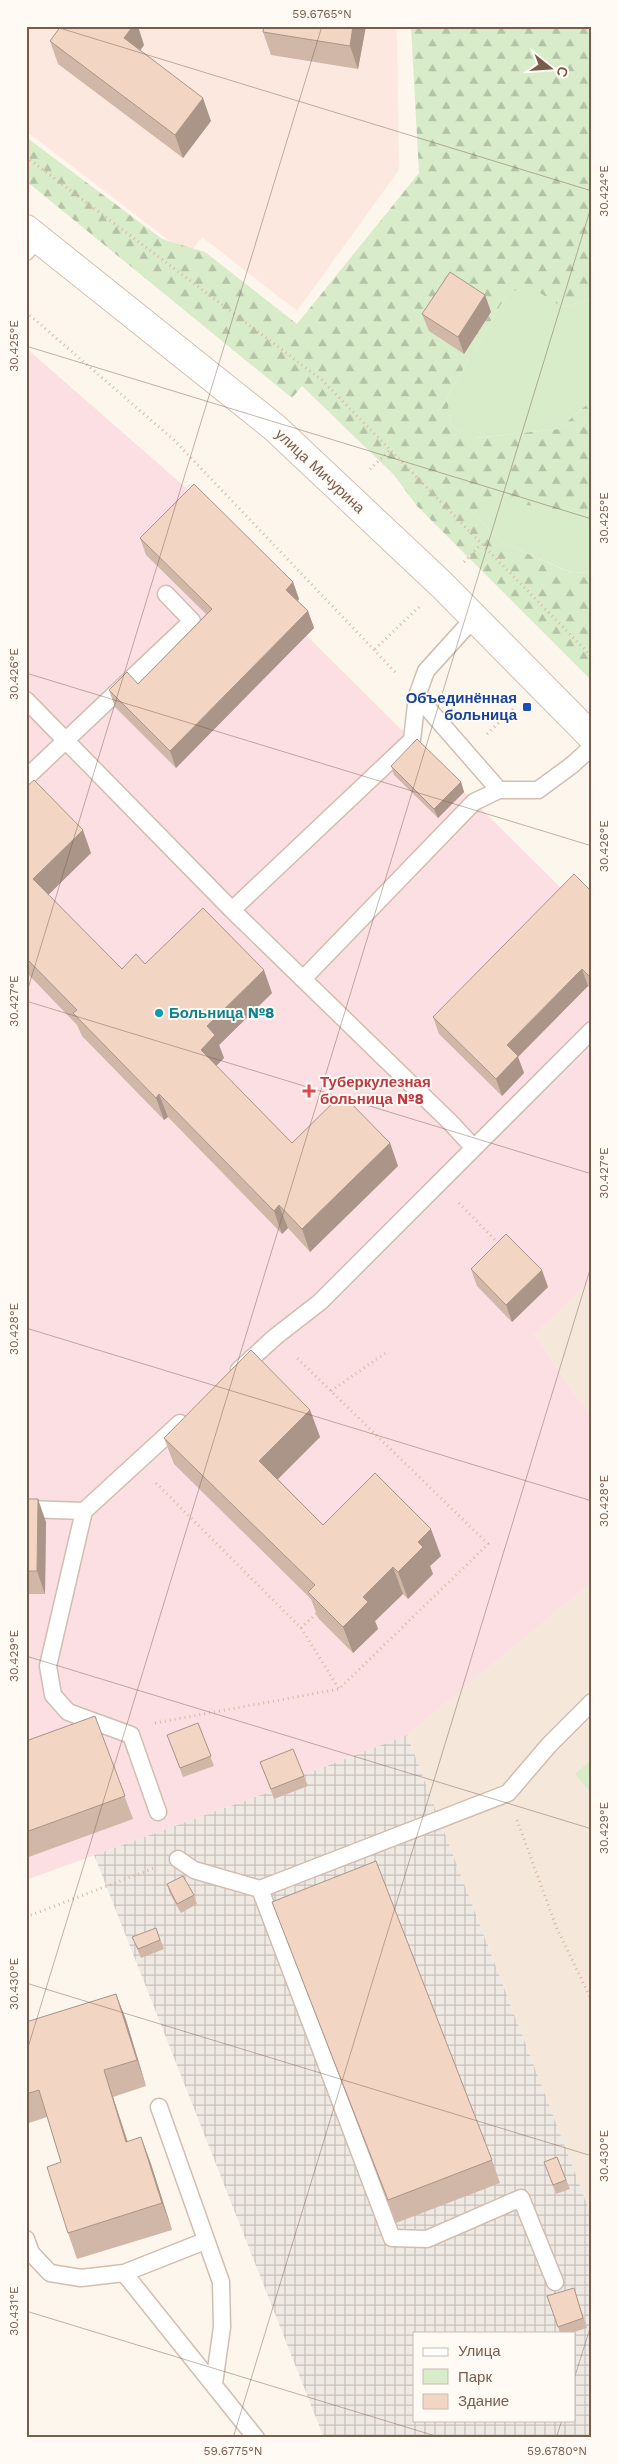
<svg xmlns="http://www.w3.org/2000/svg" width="618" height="2464" font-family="'Work Sans',sans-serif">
	<defs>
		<pattern id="industrial-grid" width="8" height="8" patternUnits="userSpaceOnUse" patternTransform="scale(1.25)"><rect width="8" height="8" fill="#efe9e4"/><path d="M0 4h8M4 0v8" fill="none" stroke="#c7c0bb"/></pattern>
		<pattern id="forest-firs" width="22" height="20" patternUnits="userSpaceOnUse" patternTransform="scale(1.25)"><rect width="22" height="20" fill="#d8ecc9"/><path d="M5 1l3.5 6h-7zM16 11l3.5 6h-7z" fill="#b4c2a5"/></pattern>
	</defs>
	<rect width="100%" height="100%" fill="#fdf6ec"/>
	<!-- residential -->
	<path fill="#f5e8da" d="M592,1279V1418L534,1335Z
		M592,1582V2217L407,1735Z"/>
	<!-- commercial -->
	<path fill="#fde8e0" d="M26,26H397L399,170L297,311L202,237L188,255L26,131Z"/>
	<!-- industrial -->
	<path fill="url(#industrial-grid)" fill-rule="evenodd" d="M407,1735L592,2217V2438H324L94,1855L271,1791L303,1775ZM414,2333H574V2420H414Z"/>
	<!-- medical -->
	<path fill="#fbdfe3" d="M26,348L201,501L299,599L293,607L314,628L307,636L572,899L592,903V1279L534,1335L592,1418V1582L407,1735L303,1775L308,1786L274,1799L271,1791L26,1880Z"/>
	<!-- green -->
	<path fill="#d8ecc9" d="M531,286L562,307L592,299V400L559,429L475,438L451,427L447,397L508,292Z
		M495,499L592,515V572L572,573L505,544L479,519Z
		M592,1759V1794L575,1774Z"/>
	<!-- forest -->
	<path fill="url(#forest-firs)" d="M411,26H592V299L562,307L531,287L508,292L447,397L451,427L476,438L559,429L592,400V515L495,500L479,519L505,544L571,573L592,572V681L417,506L394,475L302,386L292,398L26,181V137L162,239L205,252L297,324L419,173Z"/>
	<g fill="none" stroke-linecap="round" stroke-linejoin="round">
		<!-- service casing -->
		<g stroke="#d1beb0" stroke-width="19">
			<path id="service" d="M26,252L37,238
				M474,618L426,671L417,696L499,790H538L572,765L592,747
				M26,700L232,910L451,1123L474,1148
				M26,778L192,621L166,594
				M232,910L412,740L417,696
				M303,979L474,802L499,790
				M239,1370L275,1337L320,1302L592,1030
				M26,1509L84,1511
				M158,1812L131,1735L68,1712L53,1695L48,1666L84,1511L180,1423
				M178,1859L194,1870L260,1889
				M159,2107L221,2282L222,2327L214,2384
				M26,2239L31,2253L50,2273L81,2278L124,2273L205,2241
				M124,2273L256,2438
				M555,2282L521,2198L427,2239L392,2238L260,1889L508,1793L549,1745L592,1702"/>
		</g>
		<!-- secondary casing -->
		<g stroke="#d6c0b0" stroke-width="30">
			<path id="secondary" d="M26,229L274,427L442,585L592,737"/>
		</g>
		<!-- path -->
		<path stroke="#d9b8a5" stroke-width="3" stroke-dasharray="1 4" stroke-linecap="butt" d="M26,157L322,380L592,657
			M26,312L174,440L396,673
			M370,469L390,450
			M464,562L481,544
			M375,649L419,607
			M487,734L515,707
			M459,1203L500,1245
			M331,1391L387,1352
			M156,1483L301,1628L339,1689
			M301,1628L318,1612
			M155,1723L339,1689L488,1544L295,1356
			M517,1820L557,1929L592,2001
			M26,1917L154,1868"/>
		<!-- service -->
		<use href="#service" stroke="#fff" stroke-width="16"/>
		<!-- secondary -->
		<use href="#secondary" stroke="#fff" stroke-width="28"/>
	</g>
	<!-- wall -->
	<path fill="#d1b7a8" d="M264,26H366L358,69L271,55L263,32Z
		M50,41L144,45L140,51L211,121L183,158L58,64Z
		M485,295L491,312L464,354L429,331L422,314Z
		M140,538L293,582L299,599L298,601L308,611L314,628L176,768L115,707L109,690L138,684L206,614L146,555Z
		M391,766L461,782L464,792L438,818L394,775Z
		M26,787L91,853L48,895L122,969L145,964L272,993L219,1045L224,1058L216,1066L292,1143H390L398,1166L310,1252L288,1228L282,1234L168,1117L164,1120L82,1036L77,1025L26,972Z
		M592,892V990L588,986L518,1057L524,1073L502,1096L439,1034L433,1017Z
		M471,1269L548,1287L512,1322L477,1286Z
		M310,1410L320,1437L278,1479L323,1525L441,1556L430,1566L433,1574L408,1599L403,1594L375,1621L378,1629L353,1653L318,1618L311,1599L174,1464L164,1438Z
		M26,1499L46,1522L45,1594H26Z
		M95,1716L133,1819L26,1858V1741Z
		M198,1723L214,1766L183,1777L167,1735Z
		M293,1749L308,1786L274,1799L260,1762Z
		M167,1884L194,1895L197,1904L181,1913L170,1894Z
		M272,1902L492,2160L500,2183L396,2223Z
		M156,1928L164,1949L141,1958L132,1937Z
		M116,1994L126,2020L146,2086L113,2097L128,2142L141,2137L151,2164L172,2230L77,2259L68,2233L61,2162L47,2117L26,2124V2022Z
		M557,2157L570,2189L556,2194L544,2162Z
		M574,2288L587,2328L571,2333H560L558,2327Z"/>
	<!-- shaded-wall -->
	<path fill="#aa9588" d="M133,26H138L144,45L132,61L124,38Z
		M353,26H366L358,69L350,46Z
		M203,98L211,121L183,158L175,135Z
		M485,295L491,312L464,354L458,337Z
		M293,582L299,599L293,607L286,590Z
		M308,611L314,628L176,768L170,751Z
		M461,782L464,792L438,818L434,809Z
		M83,830L91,853L41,902L33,879Z
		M582,969L588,986L518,1057L524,1073L502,1096L496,1079L507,1045Z
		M264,970L272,993L219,1045L224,1058L209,1073L201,1050L207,1026Z
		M159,1094L168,1117L164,1120L156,1098Z
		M390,1143L398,1166L310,1252L302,1229Z
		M279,1205L288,1228L282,1234L274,1211Z
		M542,1270L548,1287L512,1322L506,1305Z
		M310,1410L320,1437L269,1488L259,1461Z
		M38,1499L46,1522L45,1594L37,1571Z
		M431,1529L441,1556L430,1566L433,1574L408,1599L398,1572L418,1542Z
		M393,1567L403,1594L375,1621L378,1629L353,1653L343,1627L363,1597Z
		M116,1994L126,2020L146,2086L137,2060Z
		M104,2070L113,2097L136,2169L126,2142Z
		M141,2137L151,2164L172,2230L162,2203Z"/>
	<!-- building -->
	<path fill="#f3d5c3" stroke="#aa9588" d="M61,26H133L124,38L203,98L175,135L50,41Z
		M264,26H353L350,46L263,32Z
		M450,272L485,295L458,337L422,314Z
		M194,484L293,582L286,590L308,611L170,751L109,690L127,672L138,684L212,609L140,538Z
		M417,739L461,782L434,809L391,766Z
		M34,780L83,830L33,879L122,969L136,954L145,964L203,908L264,970L207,1026L215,1035L201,1050L292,1143L342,1094L390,1143L302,1229L279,1205L274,1211L159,1094L156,1098L73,1013L77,1010L26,958V787Z
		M574,874L592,892V979L582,969L507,1045L518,1056L496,1079L433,1017Z
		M506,1234L542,1270L506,1305L471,1269Z
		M251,1350L310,1410L259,1461L323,1525L375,1473L431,1529L418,1542L423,1547L398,1572L393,1567L363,1597L368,1602L343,1627L308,1592L315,1585L164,1438Z
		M26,1499H38L37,1571H26Z
		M95,1716L125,1796L26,1832V1741Z
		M198,1723L211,1756L180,1768L167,1735Z
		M293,1749L304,1776L271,1789L260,1762Z
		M376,1861L492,2160L388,2200L272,1902Z
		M183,1876L194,1895L177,1904L167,1884Z
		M156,1928L160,1940L138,1949L132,1937Z
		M116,1994L137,2060L104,2070L126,2142L141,2137L162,2203L68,2233L47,2167L61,2162L39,2090L26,2094V2022Z
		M557,2157L566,2180L553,2185L544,2162Z
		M574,2288L583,2318L558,2327L547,2296Z"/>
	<!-- ticks -->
	<path fill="none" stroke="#7a5c4d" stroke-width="1" stroke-opacity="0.45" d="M53,26L592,191M26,346L592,519M26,673L592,846M26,995L322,26M26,1001L592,1174M26,1328L592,1501M26,1656L592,1829M26,1983L592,2156M26,2054L592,204M26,2311L442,2438M574,2379L592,2322M233,2438L592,1263M556,2438L562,2420"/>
	<!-- markers -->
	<rect fill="#1a4fb4" stroke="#fffaf3" stroke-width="2" x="522" y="702" width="10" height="10" rx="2.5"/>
	<circle fill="#0f9aa8" stroke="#fffaf3" stroke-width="2" cx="159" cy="1013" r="5"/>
	<path fill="#e0444e" stroke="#fffaf3" stroke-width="2" d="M306.5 1083.5h5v5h5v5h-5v5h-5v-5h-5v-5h5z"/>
	<g text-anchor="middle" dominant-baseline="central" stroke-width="4" stroke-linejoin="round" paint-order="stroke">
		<!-- street labels -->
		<g font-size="15" fill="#7a5c4d" stroke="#fffaf3">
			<text transform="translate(320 471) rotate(43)">улица Мичурина</text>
		</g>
		<!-- transit labels -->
		<g font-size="15" font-weight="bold" fill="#164399" stroke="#fffaf3" text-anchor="end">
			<text x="517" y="698">Объединённая<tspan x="517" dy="17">больница</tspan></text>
		</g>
		<!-- culture labels -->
		<g font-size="15" font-weight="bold" fill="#0d838f" stroke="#fffaf3" text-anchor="start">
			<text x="169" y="1013">Больница №8</text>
		</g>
		<!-- health labels -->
		<g font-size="15" font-weight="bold" fill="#be3a42" stroke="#fffaf3" text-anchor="start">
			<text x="320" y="1082">Туберкулезная<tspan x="320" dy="17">больница №8</tspan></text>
		</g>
	</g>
	<!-- border -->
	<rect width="618" height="2464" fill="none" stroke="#fffaf3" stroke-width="55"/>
	<!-- legend -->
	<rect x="413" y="2332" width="162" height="90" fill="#fffaf3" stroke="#cabbb1"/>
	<rect x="423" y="2348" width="25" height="8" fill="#ffffff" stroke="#cabbb1"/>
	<text x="458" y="2356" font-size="15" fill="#7a5c4d">Улица</text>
	<rect x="423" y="2369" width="25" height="15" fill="#d8ecc9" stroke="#cabbb1"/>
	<text x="458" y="2382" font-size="15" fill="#7a5c4d">Парк</text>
	<rect x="423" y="2394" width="25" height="15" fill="#f3d5c3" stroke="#cabbb1"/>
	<text x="458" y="2406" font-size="15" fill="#7a5c4d">Здание</text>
	<!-- north arrow -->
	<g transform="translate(550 68) rotate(107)" stroke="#fffaf3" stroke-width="4" paint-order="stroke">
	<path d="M0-4L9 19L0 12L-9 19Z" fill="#7a5c4d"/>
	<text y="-8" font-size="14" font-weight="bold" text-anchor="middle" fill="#7a5c4d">С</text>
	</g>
	<rect x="28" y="28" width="562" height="2408" fill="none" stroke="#7a5c4d" stroke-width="2"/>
	<g font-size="12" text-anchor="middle" fill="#7a5c4d">
		<text x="322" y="18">59.6765°N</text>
		<text transform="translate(604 191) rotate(-90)" y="4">30.424°E</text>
		<text transform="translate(14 346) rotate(-90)" y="4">30.425°E</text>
		<text transform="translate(604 518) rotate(-90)" y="4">30.425°E</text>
		<text transform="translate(14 674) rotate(-90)" y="4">30.426°E</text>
		<text transform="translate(604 846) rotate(-90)" y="4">30.426°E</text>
		<text transform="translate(14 1001) rotate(-90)" y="4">30.427°E</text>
		<text transform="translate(604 1173) rotate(-90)" y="4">30.427°E</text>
		<text transform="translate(14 1329) rotate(-90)" y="4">30.428°E</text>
		<text transform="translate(604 1501) rotate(-90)" y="4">30.428°E</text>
		<text transform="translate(14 1656) rotate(-90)" y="4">30.429°E</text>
		<text transform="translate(604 1828) rotate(-90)" y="4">30.429°E</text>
		<text transform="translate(14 1984) rotate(-90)" y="4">30.430°E</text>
		<text transform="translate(604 2156) rotate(-90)" y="4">30.430°E</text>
		<text transform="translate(14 2311) rotate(-90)" y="4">30.431°E</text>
		<text x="233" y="2455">59.6775°N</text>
		<text x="557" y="2455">59.6780°N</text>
	</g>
</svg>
